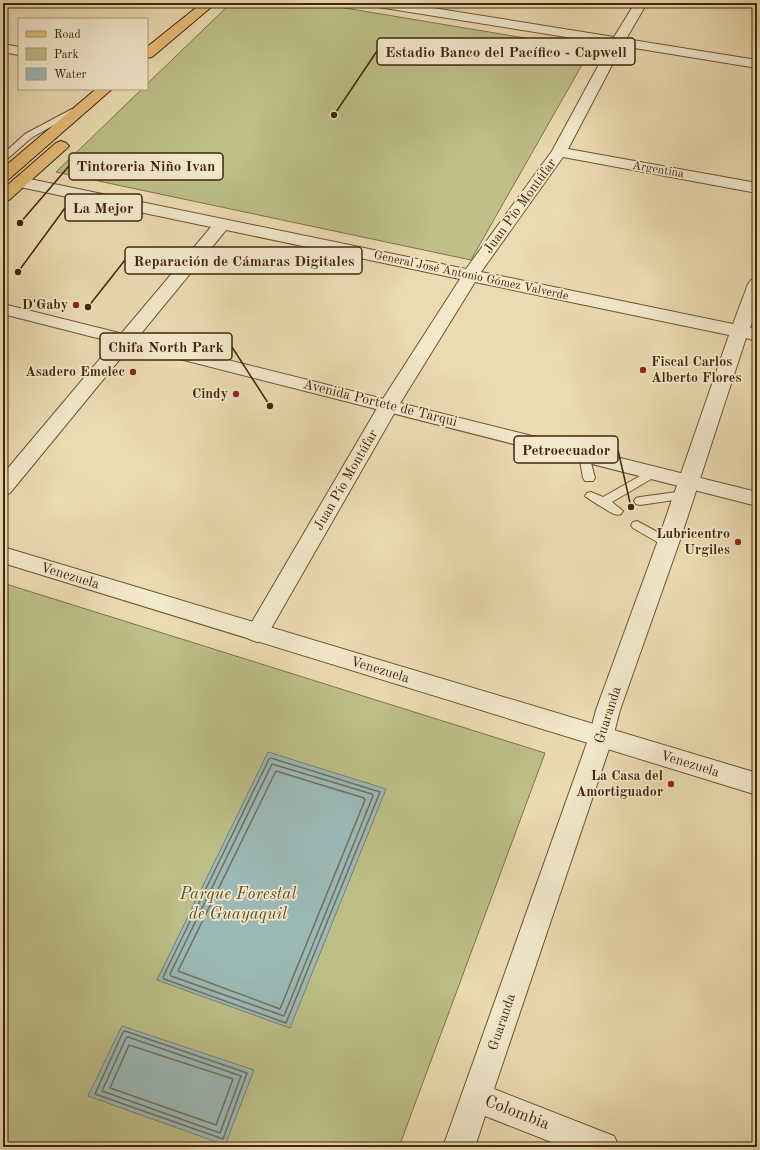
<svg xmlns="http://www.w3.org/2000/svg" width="760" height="1150" font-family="'Old Standard TT',serif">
	<rect width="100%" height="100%" fill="#ebdbb1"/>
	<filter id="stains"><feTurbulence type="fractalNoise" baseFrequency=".005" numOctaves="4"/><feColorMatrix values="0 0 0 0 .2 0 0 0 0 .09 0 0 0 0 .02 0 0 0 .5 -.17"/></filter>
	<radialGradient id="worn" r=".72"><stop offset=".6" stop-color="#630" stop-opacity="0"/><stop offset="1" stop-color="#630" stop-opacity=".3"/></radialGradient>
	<!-- green -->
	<path fill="#bdbe88" stroke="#807248" d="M231,3H315L591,49L471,260L56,172L142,89H147V84Z
		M3,583L545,753L399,1147H3Z"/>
	<!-- water -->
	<path fill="#9cb9b6" stroke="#787e70" d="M268,752L386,789L290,1028L157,980Z
		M122,1026L254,1070L225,1145L88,1096Z"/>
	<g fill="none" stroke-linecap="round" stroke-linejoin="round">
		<!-- shore-far1 -->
		<path stroke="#6f705f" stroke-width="1" d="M269,760L270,758L278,760"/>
		<!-- shore -->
		<path stroke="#6f705f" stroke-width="1.5" d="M269,759L163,977L164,979L286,1023L380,792L274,759
			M272,764L372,794L373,796L284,1016L171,976L170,974Z
			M276,771L364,798L365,800L280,1009L178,971Z
			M125,1031L247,1073L223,1139L95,1094L123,1032Z
			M128,1037L241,1076L220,1133L102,1091L126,1038Z
			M129,1045L233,1079L216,1125L110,1088Z"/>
		<!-- service casing -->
		<g stroke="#6c5332" stroke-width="2">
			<path id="service" d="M72,109H75L79,111L31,138L6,160L3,161V154L25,134Z
				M584,451L588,452L589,455L595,478L593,481H585L583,478L579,455L580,452Z
				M654,468L658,469L660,472L658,475L612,502L623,511L621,514C618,515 618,515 614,514C611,513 587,498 585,496L587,493L591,492L603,497Z
				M684,491L688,492L690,495L688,498L640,505L636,504L634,501L636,498L640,497Z
				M637,521L672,540L674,543L672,546L668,547L664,546L633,528L631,525L633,522Z"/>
		</g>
		<!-- minor casing -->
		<g stroke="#6c5332" stroke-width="2">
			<path id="minor" d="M372,3H402L614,37L635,3H647L626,39L757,60V68L622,46L568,149L757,183V193L563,157L481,272L733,324L748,284L751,280L757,279V308L750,328L757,329V341L746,338L679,543L620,710L613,737L494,1089L614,1136L619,1147H564L485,1116L475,1147H443L589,737L596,710L657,543L729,335L475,282L399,405L265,639L257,642L249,639L246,633L249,627L379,405L460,279L226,230L10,493L3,495V474L211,227L20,187L14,185L12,182L14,179L20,177L466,269L552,151L610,44L378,7L373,6Z
				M3,44L19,47V55L3,52Z"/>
		</g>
		<!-- tertiary casing -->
		<g stroke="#6c5332" stroke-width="2">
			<path id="tertiary" d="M3,304L757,492V506L3,314Z
				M3,547L757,773V795L3,563Z"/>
		</g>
		<!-- primary casing -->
		<g stroke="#422608" stroke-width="2">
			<path id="primary" d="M202,3H216L152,57L147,58V47Z
				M96,89H112L9,179L3,181V168Z
				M61,141L66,143L69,146L66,149L9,200L3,202V189L56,143Z"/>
		</g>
		<!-- service -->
		<use href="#service" fill="#f2e8cc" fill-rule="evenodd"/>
		<!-- minor -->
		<use href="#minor" fill="#f2e8cc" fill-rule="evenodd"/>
		<!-- tertiary -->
		<use href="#tertiary" fill="#f2e8cc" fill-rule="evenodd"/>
		<!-- primary -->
		<use href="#primary" fill="#e6be78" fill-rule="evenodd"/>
	</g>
	<!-- markers -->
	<g fill="#8f2418" stroke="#f2e8cc" stroke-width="1.5">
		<circle cx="76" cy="305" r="4"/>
		<circle cx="643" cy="370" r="4"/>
		<circle cx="133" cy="372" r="4"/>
		<circle cx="236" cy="394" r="4"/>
		<circle cx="738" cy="542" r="4"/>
		<circle cx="671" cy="784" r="4"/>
	</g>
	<g text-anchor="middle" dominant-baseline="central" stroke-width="3.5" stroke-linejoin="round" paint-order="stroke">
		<!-- far-street labels -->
		<g font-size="12" fill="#422608" stroke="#f2e8cc">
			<text transform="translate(658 170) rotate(10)">Argentina</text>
			<text transform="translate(471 276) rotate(12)">General José Antonio Gómez Valverde</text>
		</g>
		<!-- street labels -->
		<g font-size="14" fill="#422608" stroke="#f2e8cc">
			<text transform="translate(520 206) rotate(-54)">Juan Pío Montúfar</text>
			<text transform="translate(380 403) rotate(14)">Avenida Portete de Tarqui</text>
			<text transform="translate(346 480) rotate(-60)">Juan Pío Montúfar</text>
			<text transform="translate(70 576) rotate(17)">Venezuela</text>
			<text transform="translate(380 670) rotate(17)">Venezuela</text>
			<text transform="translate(608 715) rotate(-72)">Guaranda</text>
			<text transform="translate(690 764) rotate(17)">Venezuela</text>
			<text transform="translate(502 1022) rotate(-71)">Guaranda</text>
		</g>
		<!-- poi labels -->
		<g font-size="14" font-weight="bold" fill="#422608" stroke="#f2e8cc" text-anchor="end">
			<text x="68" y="305">D'Gaby</text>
			<text x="651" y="362" text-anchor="start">Fiscal Carlos<tspan x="651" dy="16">Alberto Flores</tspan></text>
			<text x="125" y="372">Asadero Emelec</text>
			<text x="228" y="394">Cindy</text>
			<text x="730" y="534">Lubricentro<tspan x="730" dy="16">Urgiles</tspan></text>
			<text x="663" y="776">La Casa del<tspan x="663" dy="16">Amortiguador</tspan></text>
		</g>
		<!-- near-park labels -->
		<g font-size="17" font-style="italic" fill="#614c28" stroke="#f2e8cc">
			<text x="238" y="894">Parque Forestal<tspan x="238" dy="20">de Guayaquil</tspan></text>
		</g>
		<!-- near-street labels -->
		<g font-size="17" fill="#422608" stroke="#f2e8cc">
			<text transform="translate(517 1113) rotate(21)">Colombia</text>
		</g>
	</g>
	<!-- callouts -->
	<path fill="none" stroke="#422608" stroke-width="1.5" d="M334 115L377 51M20 223L69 166M18 272L65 208M88 307L125 260M270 406L232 347M631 507L618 450"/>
	<g fill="#422608" stroke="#f2e8cc" stroke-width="1.5">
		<circle cx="334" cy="115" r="4"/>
		<circle cx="20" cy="223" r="4"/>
		<circle cx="18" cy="272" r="4"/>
		<circle cx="88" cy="307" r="4"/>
		<circle cx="270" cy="406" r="4"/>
		<circle cx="631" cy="507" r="4"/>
	</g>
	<g fill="#f2e8cc" stroke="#422608" stroke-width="1.5">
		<rect x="377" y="38" width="258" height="27" rx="4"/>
		<rect x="69" y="153" width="154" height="27" rx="4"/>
		<rect x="65" y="194" width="77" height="27" rx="4"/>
		<rect x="125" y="247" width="237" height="27" rx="4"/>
		<rect x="100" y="333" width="132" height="27" rx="4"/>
		<rect x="514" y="436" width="104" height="27" rx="4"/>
	</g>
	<g font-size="15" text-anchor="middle" font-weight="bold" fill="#422608">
		<text x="506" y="57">Estadio Banco del Pacífico - Capwell</text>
		<text x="146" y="171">Tintoreria Niño Ivan</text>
		<text x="103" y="213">La Mejor</text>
		<text x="244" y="266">Reparación de Cámaras Digitales</text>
		<text x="166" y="352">Chifa North Park</text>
		<text x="566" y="455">Petroecuador</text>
	</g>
	<!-- margin -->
	<rect width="760" height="1150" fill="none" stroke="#ebdbb1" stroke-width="16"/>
	<rect x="4" y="4" width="752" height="1142" fill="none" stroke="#422608" stroke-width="2"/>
	<rect x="8" y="8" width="744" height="1134" fill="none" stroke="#422608"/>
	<!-- legend -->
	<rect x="18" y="18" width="130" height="72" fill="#f2e8cc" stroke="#ac9a7e"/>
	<rect x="26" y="31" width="20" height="6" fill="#e6be78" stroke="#ac9a7e"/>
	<text x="54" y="38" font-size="12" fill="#422608">Road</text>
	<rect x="26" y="48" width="20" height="12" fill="#bdbe88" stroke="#ac9a7e"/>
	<text x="54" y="58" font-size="12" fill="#422608">Park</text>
	<rect x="26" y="68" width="20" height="12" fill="#9cb9b6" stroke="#ac9a7e"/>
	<text x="54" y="78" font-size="12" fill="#422608">Water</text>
	<rect width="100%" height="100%" filter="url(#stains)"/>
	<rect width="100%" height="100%" fill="url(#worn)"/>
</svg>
